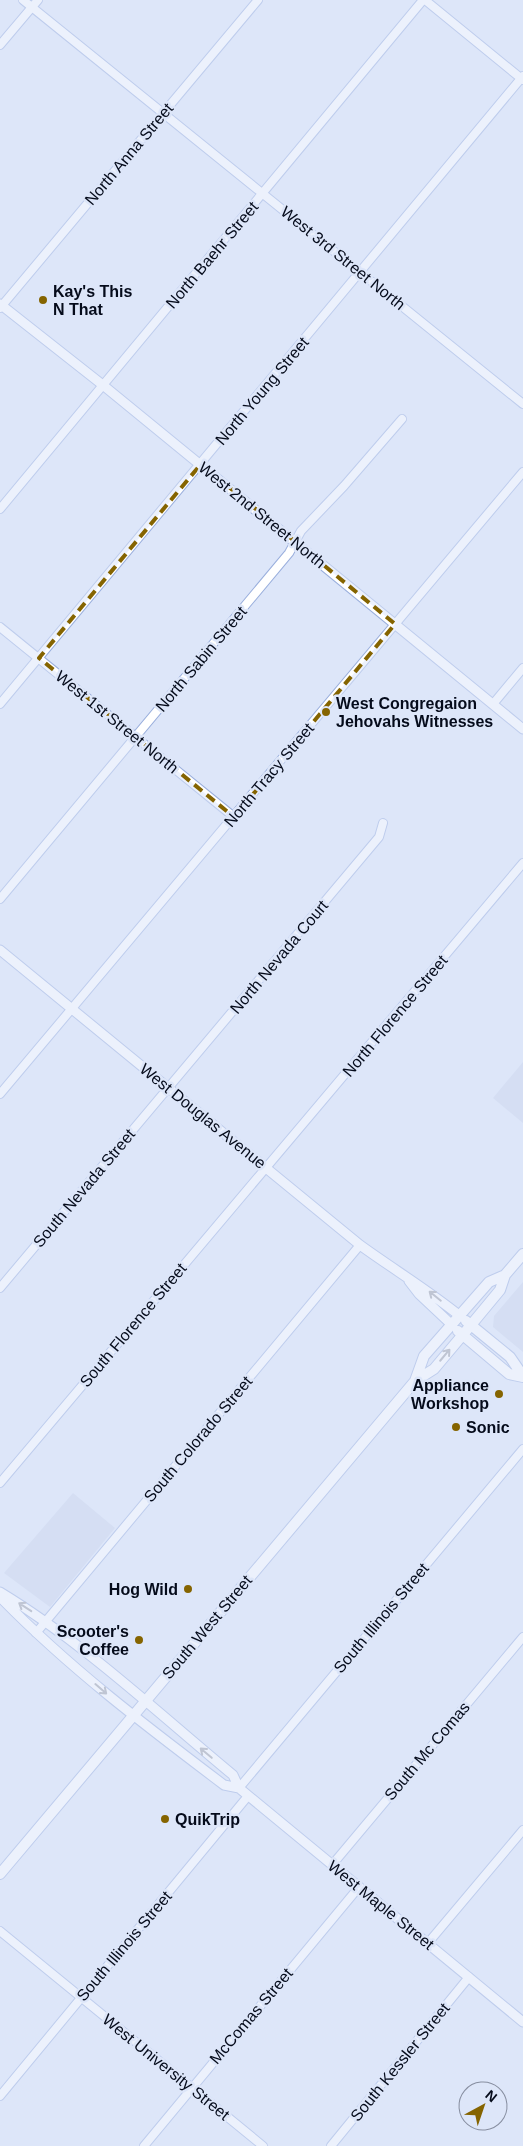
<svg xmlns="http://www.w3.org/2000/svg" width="523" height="2146" font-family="Arial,sans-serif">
	<rect width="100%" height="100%" fill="#dde6f9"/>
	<!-- built -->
	<path fill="#ccd6eb" d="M523,1062V1123L493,1098Z
		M523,1282V1352L493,1327L494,1316Z
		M73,1493L115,1528L50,1607L4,1573Z"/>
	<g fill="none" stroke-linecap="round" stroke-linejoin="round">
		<!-- minor casing -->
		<g stroke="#9aafdd" stroke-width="10">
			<path id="minor" d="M23,0L523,404
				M425,0L523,80
				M0,45L38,0
				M0,308L258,0
				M0,509L423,0
				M0,627L234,817
				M0,704L523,76
				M493,704L523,668
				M0,899L289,553L301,531L344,486L402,419
				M0,1094L523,472
				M0,1288L379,837L383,823
				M0,1483L523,863
				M36,1633L360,1245
				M239,1788L523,1449
				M332,1865L523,1637
				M0,1931L263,2146
				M428,1943L523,1830
				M0,2096L248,1796
				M144,2146L359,1887
				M331,2146L469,1977"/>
		</g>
		<!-- tertiary casing -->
		<g stroke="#9aafdd" stroke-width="11">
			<path id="tertiary" d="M0,304L104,386L523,729
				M0,950L360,1245C393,1269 428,1290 460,1316
				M409,1281L419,1294L452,1325
				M0,1592C84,1643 158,1713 233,1775L239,1788L523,2022
				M0,1597C68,1667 146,1726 224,1785L239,1788"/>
		</g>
		<!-- secondary casing -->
		<g stroke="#9aafdd" stroke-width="12">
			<path id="secondary" d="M466,1321L510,1357L523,1376
				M458,1331L509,1374L523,1377
				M415,1381L424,1356L489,1282L505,1275
				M0,1874L415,1381L434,1369L471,1325L500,1290L505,1275L523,1254"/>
		</g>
		<!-- minor -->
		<use href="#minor" stroke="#fff" stroke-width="8"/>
		<!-- tertiary -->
		<use href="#tertiary" stroke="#fff" stroke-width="9"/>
		<!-- secondary -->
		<use href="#secondary" stroke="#fff" stroke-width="10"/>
	</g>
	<!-- one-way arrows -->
	<defs><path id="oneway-shaft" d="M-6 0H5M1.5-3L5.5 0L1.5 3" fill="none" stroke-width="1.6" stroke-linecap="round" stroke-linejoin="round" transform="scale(1.25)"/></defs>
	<g stroke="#9b9da4">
		<use href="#oneway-shaft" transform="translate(435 1296) rotate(-141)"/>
		<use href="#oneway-shaft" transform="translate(445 1355) rotate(-50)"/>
		<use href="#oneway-shaft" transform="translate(25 1607) rotate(-147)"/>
		<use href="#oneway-shaft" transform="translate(101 1689) rotate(41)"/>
		<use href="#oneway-shaft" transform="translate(206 1753) rotate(-140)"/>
	</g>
	<!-- marked area -->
	<path d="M0 0H523V2146H0ZM201,464L395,624L234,817L39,658Z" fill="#dde6f9" fill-opacity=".55" fill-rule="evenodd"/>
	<path fill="none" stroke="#856400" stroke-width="4" stroke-dasharray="10 6" stroke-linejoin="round" d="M201,464L395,624L234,817L39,658Z"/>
	<!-- markers -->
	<g fill="#856400" stroke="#dde6f9" stroke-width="2">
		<circle cx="43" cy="300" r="5"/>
		<circle cx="326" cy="712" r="5"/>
		<circle cx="499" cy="1394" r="5"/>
		<circle cx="456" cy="1427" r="5"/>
		<circle cx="188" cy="1589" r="5"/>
		<circle cx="139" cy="1640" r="5"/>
		<circle cx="165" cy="1819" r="5"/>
	</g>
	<g text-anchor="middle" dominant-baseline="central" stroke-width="5" stroke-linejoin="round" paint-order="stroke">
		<!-- street labels -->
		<g font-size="16" fill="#050b1b" stroke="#dde6f9">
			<text transform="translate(129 154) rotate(-50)">North Anna Street</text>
			<text transform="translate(212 255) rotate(-50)">North Baehr Street</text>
			<text transform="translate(343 258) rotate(39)">West 3rd Street North</text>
			<text transform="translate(262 391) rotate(-50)">North Young Street</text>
			<text transform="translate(262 515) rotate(39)">West 2nd Street North</text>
			<text transform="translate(201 659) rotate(-50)">North Sabin Street</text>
			<text transform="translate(117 722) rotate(39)">West 1st Street North</text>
			<text transform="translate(269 775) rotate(-50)">North Tracy Street</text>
			<text transform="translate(279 957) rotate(-50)">North Nevada Court</text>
			<text transform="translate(395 1016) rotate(-50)">North Florence Street</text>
			<text transform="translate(203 1116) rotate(39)">West Douglas Avenue</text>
			<text transform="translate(84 1188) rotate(-50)">South Nevada Street</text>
			<text transform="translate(133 1325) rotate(-50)">South Florence Street</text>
			<text transform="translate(198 1439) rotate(-50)">South Colorado Street</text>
			<text transform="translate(381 1618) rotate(-50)">South Illinois Street</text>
			<text transform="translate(207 1627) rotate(-50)">South West Street</text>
			<text transform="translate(427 1751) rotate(-50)">South Mc Comas</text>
			<text transform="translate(381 1905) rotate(39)">West Maple Street</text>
			<text transform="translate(124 1946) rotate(-50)">South Illinois Street</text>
			<text transform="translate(251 2016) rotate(-50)">McComas Street</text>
			<text transform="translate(400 2062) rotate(-51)">South Kessler Street</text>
			<text transform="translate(166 2067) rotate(39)">West University Street</text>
		</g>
		<!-- poi labels -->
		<g font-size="16" font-weight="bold" fill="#050b1b" stroke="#dde6f9" text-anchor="start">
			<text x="53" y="291">Kay's This<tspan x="53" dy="18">N That</tspan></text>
			<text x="336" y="703">West Congregaion<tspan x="336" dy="18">Jehovahs Witnesses</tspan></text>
			<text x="489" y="1385" text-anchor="end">Appliance<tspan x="489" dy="18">Workshop</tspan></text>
			<text x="466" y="1427">Sonic</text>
			<text x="178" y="1589" text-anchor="end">Hog Wild</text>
			<text x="129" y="1631" text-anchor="end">Scooter's<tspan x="129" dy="18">Coffee</tspan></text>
			<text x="175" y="1819">QuikTrip</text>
		</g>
	</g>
	<!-- north arrow -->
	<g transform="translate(483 2106) rotate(40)"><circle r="24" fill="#dde6f9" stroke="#878ea0"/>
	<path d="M0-4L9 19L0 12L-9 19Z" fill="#856400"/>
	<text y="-8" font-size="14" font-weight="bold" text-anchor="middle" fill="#050b1b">N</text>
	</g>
</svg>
